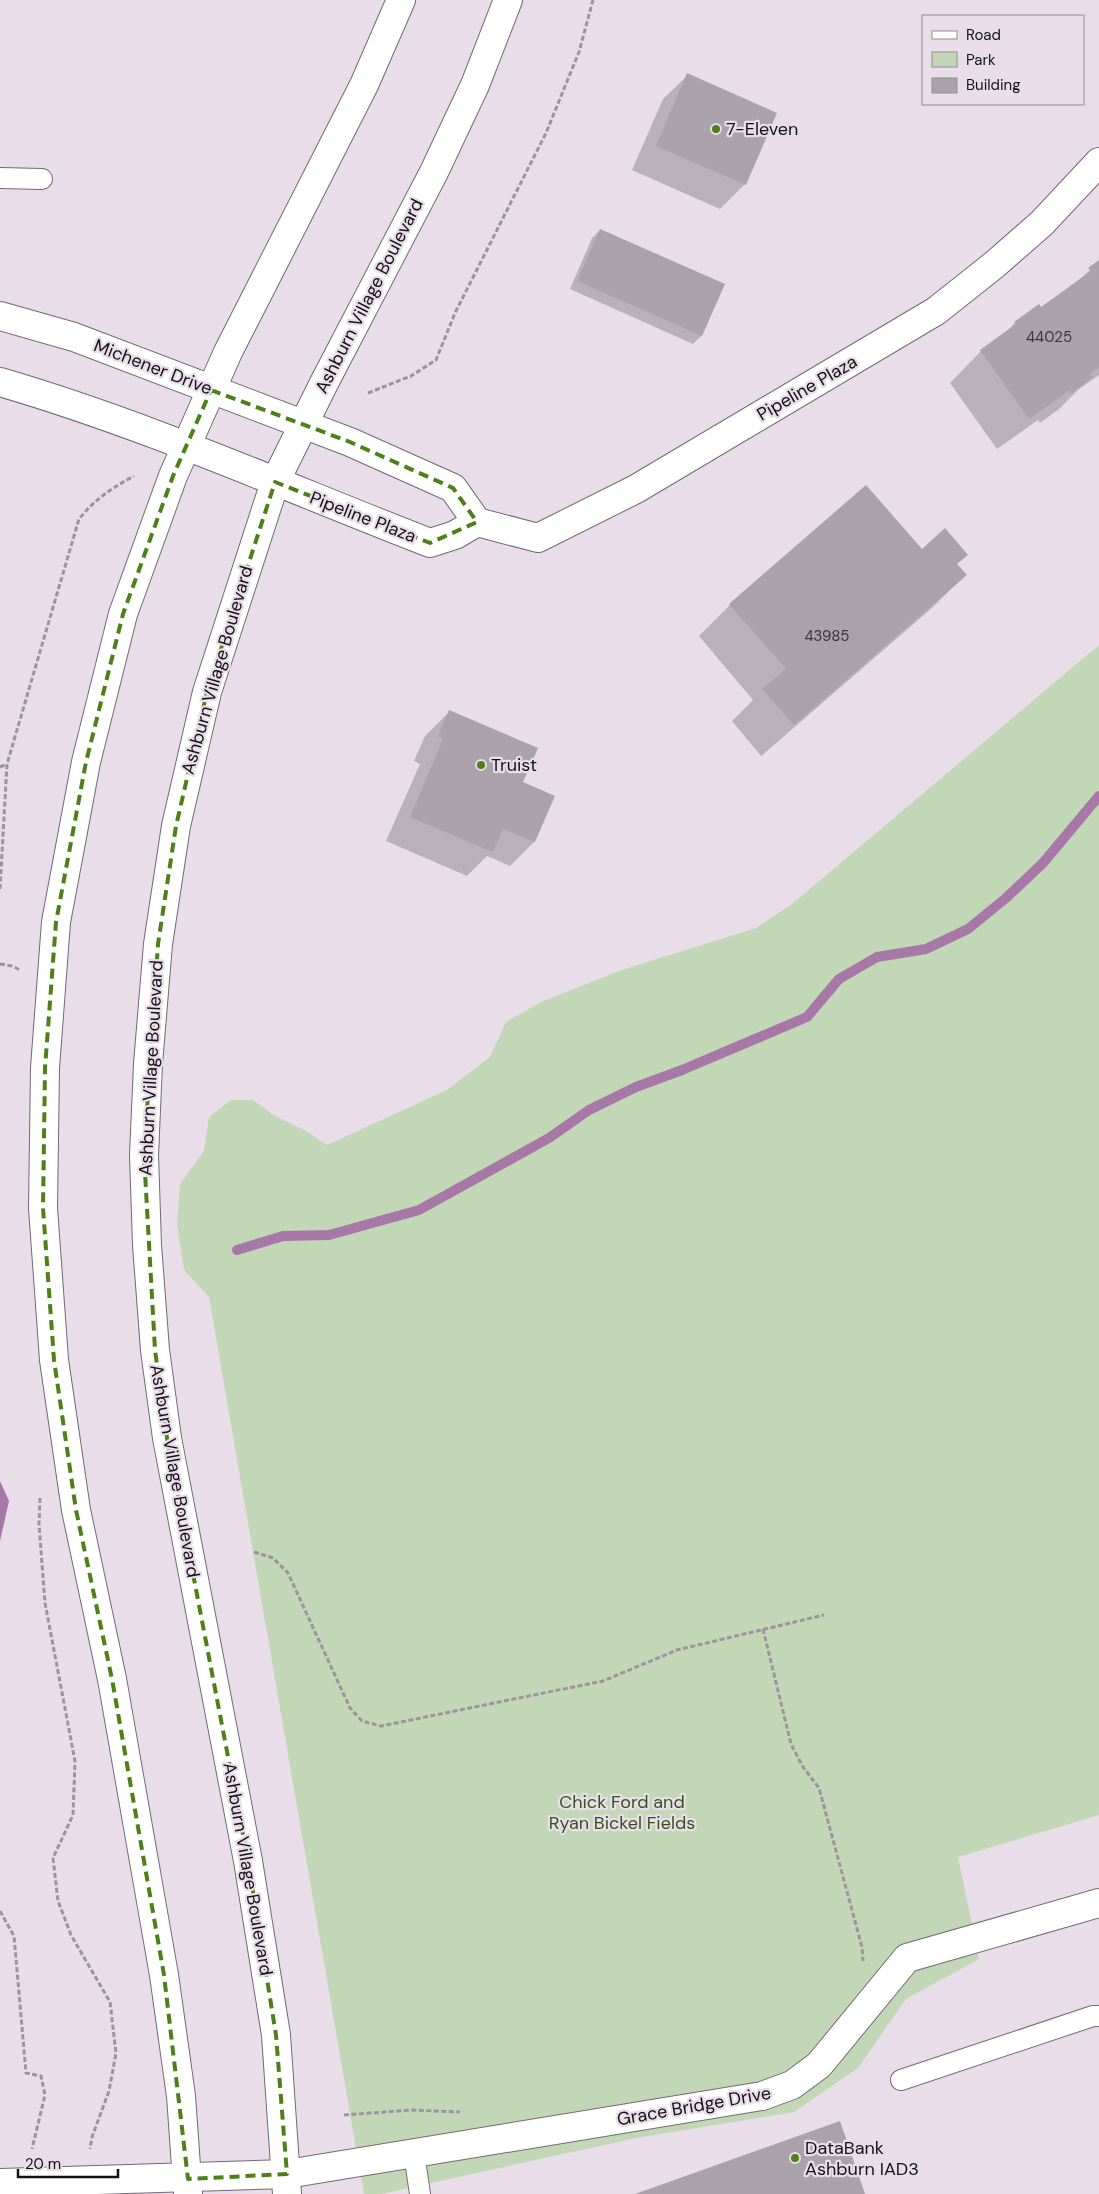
<svg xmlns="http://www.w3.org/2000/svg" width="1099" height="2194" font-family="'DM Sans',sans-serif">
	<rect width="100%" height="100%" fill="#e8dde8"/>
	<!-- green -->
	<path fill="#c2d7b5" d="M1099,645V1815L958,1857L979,1959L906,1999L858,2068L794,2112L636,2138L381,2194H364L209,1297L184,1270L177,1224L180,1184L204,1151L209,1117L231,1100H253L273,1115L306,1131L327,1145L447,1090L490,1057L506,1022L541,1002L622,970L756,928L792,904Z"/>
	<!-- water -->
	<path fill="#a778a7" d="M0,1481L9,1501L0,1541Z"/>
	<!-- shadow -->
	<path fill="#0003" d="M688,75L745,184L720,209L632,170L663,99Z
		M600,230L723,285L701,336L693,344L570,289L592,238Z
		M1099,262V375L1079,389L1059,409L1040,423L1038,420L997,449L950,383L981,351L1003,335L1015,323L1041,308L1072,286Z
		M956,565L965,575L933,607L761,756L732,721L753,700L699,636L730,605Z
		M450,711L522,783L534,842L510,866L487,856L467,876L386,841L420,764L414,761L425,736Z"/>
	<g fill="none" stroke-linecap="round" stroke-linejoin="round">
		<!-- stream -->
		<path stroke="#a778a7" stroke-width="10" d="M237,1250L283,1236L329,1235L419,1210L549,1138L589,1110L636,1087L682,1070L807,1017L839,979L877,957L926,949L968,929L1006,898L1043,863L1099,796"/>
	</g>
	<!-- building -->
	<path fill="#aba1ab" d="M687,73L777,113L746,185L656,146Z
		M600,229L725,284L702,336L577,281Z
		M1099,260V367L1090,374L1093,377L1072,393L1070,390L1029,419L980,350L1016,324L1014,322L1039,304L1041,307L1091,271L1088,268Z
		M866,485L922,549L945,528L968,555L957,564L967,575L794,725L762,689L786,669L729,604Z
		M449,710L538,748L523,782L555,796L535,842L503,829L493,852L410,817L443,739L438,736Z
		M840,2121L865,2194H635Z"/>
	<g fill="none" stroke-linecap="round" stroke-linejoin="round">
		<!-- service casing -->
		<g stroke="#726972" stroke-width="22">
			<path id="service" d="M0,178L42,179
				M901,2080L1093,2016H1099
				M414,2153L420,2194"/>
		</g>
		<!-- minor casing -->
		<g stroke="#726972" stroke-width="30">
			<path id="minor" d="M0,316L74,337L350,442L453,488L477,522L538,538L636,489L936,311L994,265L1042,223L1099,162
				M0,382C147,425 288,488 430,543L455,535L477,522
				M0,2183L287,2174L762,2096L792,2085L819,2065L907,1958L1099,1903"/>
		</g>
		<!-- secondary casing -->
		<g stroke="#726972" stroke-width="30">
			<path id="secondary" d="M188,2194L181,2096L164,1975L112,1679L76,1510L54,1360L43,1208L45,1068L56,922L86,762L123,614L173,476L228,352L364,85L401,0
				M287,2194L276,2035L248,1861L167,1438L155,1350L147,1245L144,1155L148,1064L158,944L176,826L207,692L275,482L324,383L434,172L475,85L508,0"/>
		</g>
		<!-- path -->
		<path stroke="#9c939c" stroke-width="3" stroke-dasharray="5 2.5" stroke-linecap="butt" d="M368,393L411,376L436,360L455,313L546,133L579,52L593,0
			M0,767L7,764
			M0,889L7,764L79,519C95,499 112,488 134,476
			M0,964L12,966L20,970
			M40,1498L39,1524L45,1603L75,1761L73,1815L53,1858L58,1901L71,1935L110,2002L116,2053L109,2091L92,2137L90,2149
			M254,1552L273,1558L288,1573L350,1708L362,1721L381,1726L603,1681L677,1650L824,1615
			M763,1629L791,1744L803,1767L819,1788L862,1947L863,1961
			M0,1911L14,1936L26,2073L41,2076L45,2095L32,2149
			M344,2115L411,2110L460,2112"/>
		<!-- service -->
		<use href="#service" stroke="#fff" stroke-width="20"/>
		<!-- minor -->
		<use href="#minor" stroke="#fff" stroke-width="28"/>
		<!-- secondary -->
		<use href="#secondary" stroke="#fff" stroke-width="28"/>
	</g>
	<!-- marked area -->
	<path fill="none" stroke="#4b8117" stroke-width="4" stroke-dasharray="10 6" stroke-linejoin="round" d="M211,390L350,442L453,488L477,522L430,543L275,482L207,692L176,826L158,944L144,1155L155,1350L167,1438L248,1861L276,2035L287,2174L188,2179L164,1975L112,1679L76,1510L54,1360L43,1208L45,1068L56,922L86,762L123,614L173,476Z"/>
	<!-- markers -->
	<g fill="#4b8117" stroke="#e8dde8" stroke-width="2">
		<circle cx="716" cy="129" r="5"/>
		<circle cx="481" cy="765" r="5"/>
		<circle cx="795" cy="2158" r="5"/>
	</g>
	<g text-anchor="middle" dominant-baseline="central" stroke-width="4.5" stroke-linejoin="round" paint-order="stroke">
		<!-- number labels -->
		<g font-size="15" fill="#3a353a">
			<text x="1049" y="337">44025</text>
			<text x="827" y="636">43985</text>
		</g>
		<!-- poi labels -->
		<g font-size="18" fill="#141114" stroke="#e8dde8" text-anchor="start">
			<text x="726" y="129">7-Eleven</text>
			<text x="491" y="765">Truist</text>
			<text x="805" y="2148">DataBank<tspan x="805" dy="21">Ashburn IAD3</tspan></text>
		</g>
		<!-- street labels -->
		<g font-size="18" fill="#141114" stroke="#e8dde8">
			<text transform="translate(369 296) rotate(-63)">Ashburn Village Boulevard</text>
			<text transform="translate(153 367) rotate(21)">Michener Drive</text>
			<text transform="translate(807 388) rotate(-30)">Pipeline Plaza</text>
			<text transform="translate(363 517) rotate(21)">Pipeline Plaza</text>
			<text transform="translate(217 670) rotate(-74)">Ashburn Village Boulevard</text>
			<text transform="translate(151 1068) rotate(-87)">Ashburn Village Boulevard</text>
			<text transform="translate(175 1471) rotate(80)">Ashburn Village Boulevard</text>
			<text transform="translate(248 1869) rotate(80)">Ashburn Village Boulevard</text>
			<text transform="translate(694 2106) rotate(-10)">Grace Bridge Drive</text>
		</g>
		<!-- park labels -->
		<g font-size="18" fill="#335318" stroke="#e8dde8">
			<text x="622" y="1802">Chick Ford and<tspan x="622" dy="21">Ryan Bickel Fields</tspan></text>
		</g>
	</g>
	<!-- legend -->
	<rect x="922" y="15" width="162" height="90" fill="#e8dde8" stroke="#938b93"/>
	<rect x="932" y="31" width="25" height="8" fill="#ffffff" stroke="#938b93"/>
	<text x="966" y="40" font-size="15" fill="#141114">Road</text>
	<rect x="932" y="52" width="25" height="15" fill="#c2d7b5" stroke="#938b93"/>
	<text x="966" y="65" font-size="15" fill="#141114">Park</text>
	<rect x="932" y="78" width="25" height="15" fill="#aba1ab" stroke="#938b93"/>
	<text x="966" y="90" font-size="15" fill="#141114">Building</text>
	<!-- scale -->
	<path d="M18 2169v8h100v-8" fill="none" stroke="#141114" stroke-width="2.5"/>
	<text x="25" y="2169" font-size="15" fill="#141114" stroke="#e8dde8" stroke-width="4" paint-order="stroke">20 m</text>
</svg>
